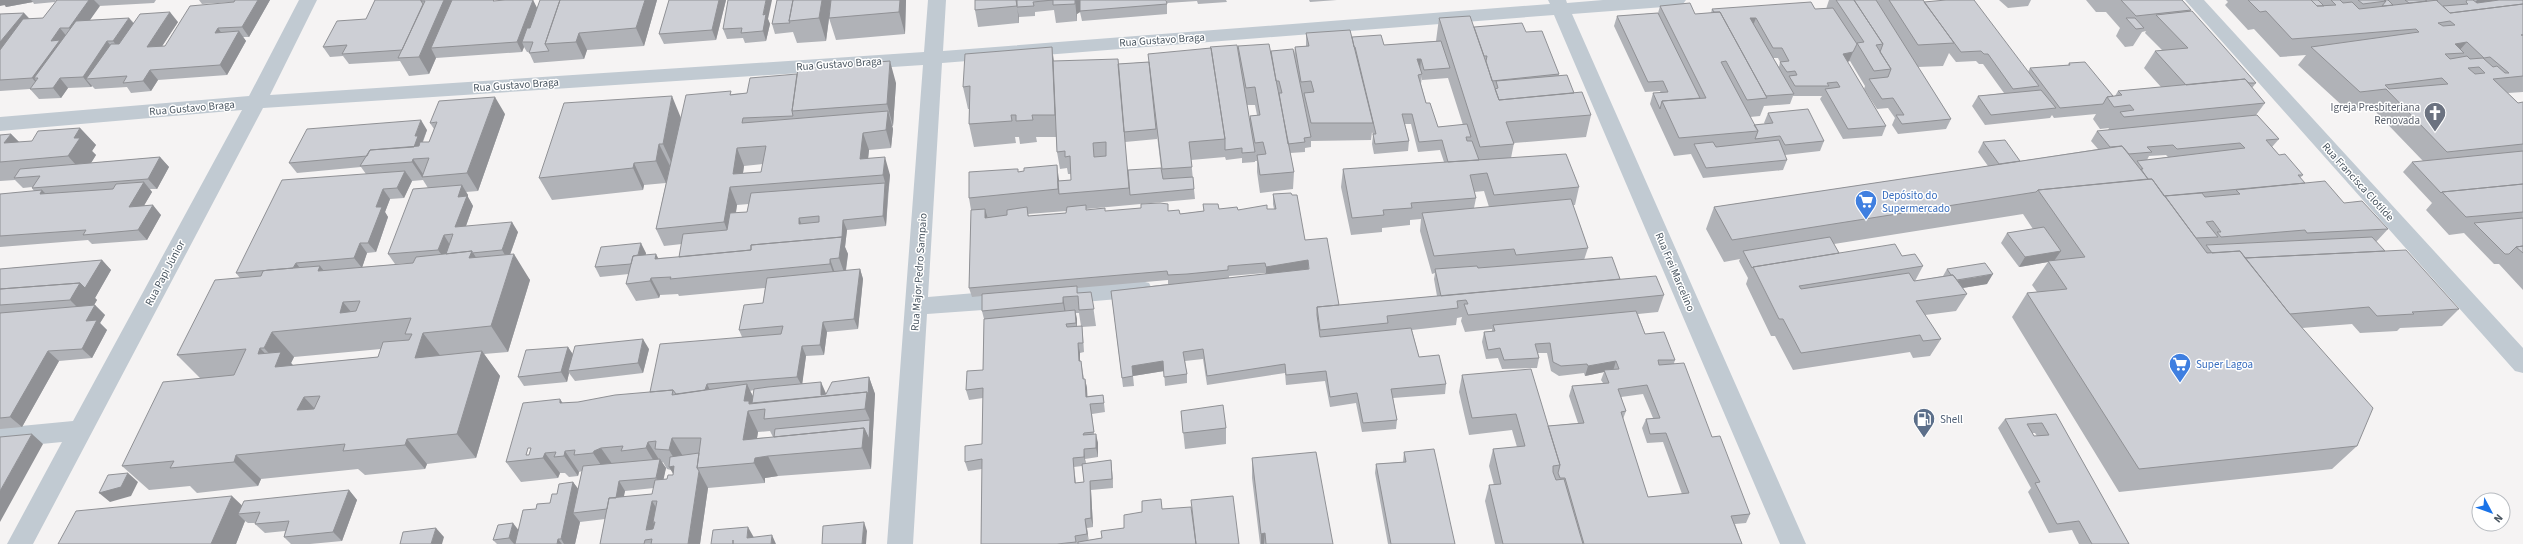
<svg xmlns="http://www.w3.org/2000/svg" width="2523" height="544" font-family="'Source Sans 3',sans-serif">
	<rect width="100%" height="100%" fill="#f5f3f3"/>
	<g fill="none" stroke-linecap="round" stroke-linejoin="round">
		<!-- minor -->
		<path fill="#c1cad2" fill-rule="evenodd" d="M299,0H317L270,95L924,52L928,0H946L943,51L1550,4L1548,0H1566L1567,3L1603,0H1686L1683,4L1677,6L1572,14L1806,544H1780L1554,15L942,63L928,297L1011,290L1019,293L1022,299L1019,305L1011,308L927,314L913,544H887L923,65L263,108L33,544H7L62,442L0,448V428L73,421L242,110L0,131V117L249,96Z
			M2185,0H2204L2523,348V373L2515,371Z
			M1141,281L1149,283L1152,289L1149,295L1141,297L1061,304L1053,301L1050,295L1053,289L1061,286Z"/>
	</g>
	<!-- wall -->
	<path fill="#b0b2b7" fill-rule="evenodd" d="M0,0H56L55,2L34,4L33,2L6,7Z
		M57,0H156L154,3L99,6L90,20L129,18L134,23L178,22L162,46H165L234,2L202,4L199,0H270L249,37H243L246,41L227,75L158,80L151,91L131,93L127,87L95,89L92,86L91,87L68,88L61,98L39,99L30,89L0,91V14L24,13L30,19L43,18Z
		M375,0L496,1L533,0L537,8L657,0L644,46L587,50L584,59L534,63L529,52H527L524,47L522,52L436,58L429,74L409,76L400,61L349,64L343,56L330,57L323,47L366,19Z
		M669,0H726L716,40L664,44L659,34Z
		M777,0H906L905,34L836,40L829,18L830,12L826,41L797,43L793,32L775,34L772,24Z
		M975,0H1080L1167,4V14L1082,21L1080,12L1077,14V21L1056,23L1054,10L1035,12V16L1019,17V23L978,27L975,10Z
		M1167,0H1226L1227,2L1198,4L1197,1L1167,3Z
		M1309,0H1337L1310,2Z
		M1829,0H1923L1924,2L2028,72L2030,68L2068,65L2069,63L2113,96H2115L2118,91L2161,87L2144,68L2155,51L2162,50L2145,33L2146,31L2142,32L2133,46L2125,47L2116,36L2120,28L2106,12H2096L2086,0H2182L2191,10L2190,12L2256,83L2252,88L2265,103L2256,115L2279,139L2272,147L2279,155L2303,175L2300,178L2305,183L2344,203L2388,229L2376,242L2385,251L2459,309L2442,326L2400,328L2397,331L2360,333L2352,324L2302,328L2357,446L2332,469L2119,492L2012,317L2027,293L2037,292L2032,285L2048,262L2019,267L2001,243L2007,233L2033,229L2023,214L1834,244L1839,253L1902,256L1923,266L1915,281L1943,276L1947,269L1987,284L1963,288L1967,294L1956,311L1925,315L1941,339L1930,356L1913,358L1910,352L1793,370L1775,336H1771L1746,284L1748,278L1739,261L1740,259L1724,262L1706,229L1714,207L1988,166L1978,152L1983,142L2020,161L2098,149L2091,141L2097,131L2108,130L2109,128L2100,129L2093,119L2096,114L2054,118L2052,115L2050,118L1985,125L1972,106L1978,96L2004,93L1983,64H1979L1976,61L1956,62L1949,53L1943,66L1918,67L1951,119L1946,129L1898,134L1892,125L1895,118L1888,108L1877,109L1864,89L1865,86L1850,61L1847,62L1886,126L1882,136L1843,139L1820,99L1822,96H1793L1790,104L1764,106L1760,116L1750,117L1754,125L1765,124L1764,123L1768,113L1824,141L1820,151L1785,155L1787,160L1783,170L1703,178L1691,154L1674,156L1650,104L1653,93H1661L1660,91L1645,92L1614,26L1617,16L1658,13L1660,6L1695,14L1711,13L1712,9H1826ZM1773,58H1778L1780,62L1779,67ZM2166,155L2168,157L2147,160L2149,156Z
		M1999,0H2031L2028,6L2008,8Z
		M2226,0H2523V92L2508,93L2518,103L2523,102V290L2499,264H2494L2464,233L2449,235L2426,210L2432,203L2403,172L2412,162L2423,161L2371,107L2346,109L2298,65L2306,55L2280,57L2254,29L2248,30L2225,5L2228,2Z
		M1439,18L1474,27L1526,32L1559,74V75L1574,93L1591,115L1586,137L1514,143L1511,158L1579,187L1575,205H1573L1588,248L1584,260L1620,279L1664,295L1658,312L1638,314L1645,334L1675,360L1674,363L1712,437L1750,514L1746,523L1735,524L1742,544H1495L1485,501L1489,485H1494L1489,466L1493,449L1517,447L1512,430L1469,435L1459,392L1462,375L1548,426L1578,423L1569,396L1572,386L1603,383L1601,380L1604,372L1585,376L1584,373L1559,376L1551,371L1547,353H1538L1539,358L1537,368L1502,369L1498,358L1486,359L1482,342L1484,332L1492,331V329L1465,332L1461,321L1462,317L1457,318L1456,325L1412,330L1419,357L1446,384L1445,394L1393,398L1397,420L1396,429L1362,432L1356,403L1330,407L1325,381L1286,385L1285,373L1207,385L1203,359L1185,361L1187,374V383L1165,386L1164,371L1133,376L1134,386L1123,387L1111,291L1168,284V280L1077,288L1078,293L1091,292L1096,326L1082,327L1083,336L1084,352L1080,353V361H1081L1084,379H1085L1087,388V396L1103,395L1105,412L1092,414L1094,434L1098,443V457L1085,459L1086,464L1111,460L1112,470L1113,488L1091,490L1093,527L1087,528L1088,540L1102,538L1124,528L1142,512L1162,509L1239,544H981L982,469L968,471L965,462L982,444L983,398L969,400L966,390L983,370L984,319L982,311V296L972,297L969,288L971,210L969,198L1019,172L1059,181L1071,180V174H1068L1067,168L1060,169L1057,152L1056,137H1036L1037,142L1020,144L1019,137H1015L1016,143L974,147L969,124V109H968L963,87L1054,61L1118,64L1149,62L1238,53V46L1294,55L1295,47L1306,46V33L1352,37L1384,45L1436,41ZM1422,76V80L1448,78L1463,125L1438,127L1426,103L1421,84ZM1247,105H1255L1257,115L1250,116V124ZM1405,124H1411L1418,152L1440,150L1444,162L1343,169L1341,187L1351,235L1382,232V228L1410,225V220L1421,219L1420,231L1432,274L1435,273L1434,279L1437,296L1339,305L1305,240L1273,194V204L1274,209L1238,210L1219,209L1203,204L1204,211L1180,214L1168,211H1105V208L1086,210V209L1195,199L1191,160L1225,157L1226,160L1242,158V163L1255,162V158V161H1257V172L1260,193L1293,189L1294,172L1290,153L1305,152V148L1311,147V141L1371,140L1372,132L1373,135L1372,144L1374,154L1408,151L1409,141ZM1124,133L1125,142L1157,139V135L1161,168L1129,187ZM1484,191L1489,207L1474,208L1476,198L1474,192ZM1066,211V213L1029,216L1028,214ZM1265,273V274L1229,278V276ZM1076,313H1079L1081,326L1077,327ZM1643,394L1653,418L1646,419L1642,428L1647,443L1663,442L1682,494L1648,497L1623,419L1626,411L1621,397ZM1082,466L1084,482L1076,483L1074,467Z
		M768,19L770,24L766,41L745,43L743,38L727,39L723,29Z
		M896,83L893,126H892L893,129L891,148L869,150L868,159L890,175L886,226L847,230L845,247L848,254L846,271L860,269L863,279L858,329L827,332L824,355L806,356L802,383L826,394L869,377L875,394L871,469L778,476L765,478V483L708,488L700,544H600L605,519L580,522L575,544H497L493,540L518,530L536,509L550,503L557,494L573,482L578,489L582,471L579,472L578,476L569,477L565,473H560L558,478L521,482L506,462L563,403L578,402L650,392L742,337L739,330L763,303L765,288L679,296L678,294L660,295L659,298L636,301L626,284L629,274L600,277L595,267L646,253V255L658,258L679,257L682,244L664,246L656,229L666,183L644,185L643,190L552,200L539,178L681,118L732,94ZM763,164L761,172L743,173L744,166ZM749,204L747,212L736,213L737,205ZM754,390L753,396L750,391ZM770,431L773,437L757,438L758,432ZM528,448H531L529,455H526ZM663,462L667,469L671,470L673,473V475L667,479H663L666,468L662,463ZM654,488L652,494L623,497L625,491Z
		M505,114L478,191L466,192L468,195V197L473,206L466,226L518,232L510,255L530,280L508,352L484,354L500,376L476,458L427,464L425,469L365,475L358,469L261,479L258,486L197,493L190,486L149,490L122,466L200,378L177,355L240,278L236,273L366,174L361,167L297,173L289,163L427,130L423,142H429L434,129L430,123ZM423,180L428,188L388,254L395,264L413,263L362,267L367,253L376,252L388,217L385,212L390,199L404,198L412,181ZM381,349L378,357L293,365L291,363L294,357Z
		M80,128L96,145L92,151L96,155L91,163L160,157L169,167L157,189H150L152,192L144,205L161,215L147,240L92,244L88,240L0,247V194L34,191L32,188V187L23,188L15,180L0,181V135L11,134L19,142L32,141Z
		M102,260L111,270L95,298L97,300L94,305H95L105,315L100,323L107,330L92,358L59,361L22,427L0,429V269Z
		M568,347L573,355L649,349L643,373L575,381L569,373L567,382L524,386L518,377Z
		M1181,411L1226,428V444L1185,449Z
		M2056,414L2129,544H2079L2072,530L2049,533L2028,492L2031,488L1998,428L2005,419ZM2032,433H2035L2037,436H2034Z
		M1404,452L1455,544H1388L1375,473L1376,464L1403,462Z
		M1252,458L1333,544H1260L1252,478Z
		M349,490L357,500L342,541L310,544H291L284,537L285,531L265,533L255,524L256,523H248L245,521L236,544H58L242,506Z"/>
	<!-- shaded-wall -->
	<path fill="#909195" d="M0,0H31L33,2L6,7L5,5L0,6Z
		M89,0H94L100,6L77,38L69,28Z
		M258,0H270L249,37L242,27Z
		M444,0H459L431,48L436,58L429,74L419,57Z
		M533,0L538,10L526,42H522L524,47L522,52L517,42Z
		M645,0H657L644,46L636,28Z
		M719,0H726L716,40L712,30Z
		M766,0H772L768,19L770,24L766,41L763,31V15Z
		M822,0H831V2L826,41L819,18Z
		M900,0H906L905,34L899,12Z
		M1016,0H1019L1017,7L1019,17V23L1017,6Z
		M1075,0H1080L1081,12L1080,11V12L1077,14V21Z
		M2477,0H2499L2471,7Z
		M170,12L178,22L155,57L147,47Z
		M24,13L33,23L0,63V42Z
		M129,18L137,28L121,51L113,41Z
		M1750,18H1756L1752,28Z
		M60,28L68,38L38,78H34L42,87L41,88L32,78L51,41Z
		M218,28L225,38L215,33Z
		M239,31L246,41L227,75L220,65Z
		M579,33L587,50L584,59L576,42Z
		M107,41L115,51L86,79L92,86L91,87L83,77Z
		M2467,42L2457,53L2455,44Z
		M1052,47L1055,69L1058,137L1055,115Z
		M1853,52L1849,61H1850L1838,64L1843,54Z
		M1417,59H1421L1420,69Z
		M890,61L896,83L893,126L887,104Z
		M150,70L158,80L151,91L143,81Z
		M60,78L68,88L61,98L53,88Z
		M672,96L681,118L673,166L663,144Z
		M495,97L505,114L478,191L467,173Z
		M888,111L893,129L891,148L886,130Z
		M421,120L427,130L422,143L412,152L415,136Z
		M80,128L96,145L92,151L96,155L84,174L68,156L74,138Z
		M863,133L869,150L866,177L860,159Z
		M11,134L28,151L4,143Z
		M659,144L670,166L666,183L656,161Z
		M737,148L744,166L741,186L733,174Z
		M160,157L169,167L157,189L148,179Z
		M885,157L890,175L888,193L883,175Z
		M413,159L425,177H422L412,162Z
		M634,163L644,185L643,190L633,168Z
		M1057,165L1060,187L1059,194L1058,189Z
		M405,171L412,181L404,198L397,188Z
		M144,182L152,192L138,216L129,207Z
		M885,183L888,193L886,226L883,216Z
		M462,185L468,195V197L473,206L462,237L455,227L458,197Z
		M730,187L737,205L731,240L724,222Z
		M383,189L390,199L385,212L388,217L376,252L368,243L376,207Z
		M42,190L52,200L40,194Z
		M153,205L161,215L147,240L138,230Z
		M985,209L988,219L985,218Z
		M799,218L803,228L799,224Z
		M843,220L847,230L845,247L848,254L845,275L839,258Z
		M512,222L518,232L508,260L502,250Z
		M444,235L450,245L445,259L438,250Z
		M360,243L367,253L362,268L354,258Z
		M641,243L646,253L641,273L636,263Z
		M472,251L488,277L469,258Z
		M2061,251L2054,261H2048V262L2019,267L2025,257Z
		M514,254L530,280L508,352L491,326Z
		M656,254L665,271L655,259Z
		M830,259L836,276V281L830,264Z
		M102,260L111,270L95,298L97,300L87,317L70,300L80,283Z
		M1308,260V270L1266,277V267Z
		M296,263L304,273L293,269Z
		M320,266L341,292L318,271Z
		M860,269L863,279L858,329L854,319Z
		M1993,274L1987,284L1950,290L1955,281Z
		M651,278L660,295L659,298L650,281Z
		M1063,297L1066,314V320L1063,303Z
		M343,302L360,323L340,313Z
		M95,305L105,315L100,323L107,330L92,358L82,349L86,321Z
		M1075,310L1077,319V332L1076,323Z
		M823,322L827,332L824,355L820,345Z
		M272,332L294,357L291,363L303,377L297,392L258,354L260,348L276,365L277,362L264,348Z
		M423,333L442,358H415Z
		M643,339L649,349L643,373L638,363Z
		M1078,343L1080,353V370L1079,361Z
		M802,346L806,356L802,386L797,377Z
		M568,347L574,356L568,371L569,373L567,382L561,372Z
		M48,351L59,361L22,427L10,417Z
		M482,351L500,376L476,458L457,434Z
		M1163,361L1164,371L1133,376L1134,386L1132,366Z
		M1616,361L1613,371L1604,370V372L1585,376L1588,366Z
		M869,377L875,394L871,469L862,448L864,428L870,420L865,409L867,392Z
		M1085,379L1087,388L1088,406L1086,397Z
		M821,382L828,398L821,395Z
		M707,384L712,394L705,392Z
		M747,384L757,405V407L744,401Z
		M304,397L327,422L297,410Z
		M560,399L574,420L560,403Z
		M748,411L758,432L755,450L743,440Z
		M32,434L43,444L0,522V491Z
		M1096,434L1098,443V457L1096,448Z
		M672,438L684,458L681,470L669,450Z
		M407,439L427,464L425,469L405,445Z
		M648,442L660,461V459L666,468L662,487L656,478L658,468L646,448Z
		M601,448L615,468L607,474L593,453L594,451Z
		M1084,449L1085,459L1086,466L1084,457Z
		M565,451L579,472L578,476L564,456Z
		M545,453L560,473L558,478L543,458Z
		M236,455L261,479L258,486L234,462Z
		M768,456L778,476L765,478V483L754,463L755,458Z
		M1111,460L1112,470L1113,488L1112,479Z
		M674,466L679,483L669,467Z
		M699,471L708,488L700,544H688Z
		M128,473L138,482L131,496L110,502L99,493Z
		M619,481L625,491L620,517L614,508Z
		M1090,481L1091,490L1093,527L1091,518Z
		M573,482L585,498L573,513L580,522L575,544H564L561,539Z
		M349,490L357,500L342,541L333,532Z
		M232,496L249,512L238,514L245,521L236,544H211Z
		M652,501L662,517L653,522L659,532L646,530Z
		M1085,519L1087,528L1089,543L1087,534Z
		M864,522L867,531L866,544H862Z
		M513,523L520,532L517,544H514L509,538Z
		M748,527L757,543L747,538Z
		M436,528L444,537L442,544H431Z
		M1265,533L1264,544H1261V534Z
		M772,535L776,544H771Z
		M558,539L562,544H557Z"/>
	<!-- building -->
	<path fill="#cdcfd5" stroke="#909195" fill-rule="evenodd" d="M57,0H89L69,28H60L51,41L60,40L32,78L0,80V50L23,19L43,18Z
		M235,0H258L242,27L218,28L215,33L239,31L220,65L150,70L143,81L123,83L127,76L86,79L111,44H119L140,14L170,12L147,47L165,46L190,6L234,2Z
		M375,0H421V1L423,4L402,50L342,54L347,45L323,47L337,21L366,19Z
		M421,0H444L419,57L398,58L425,1H421Z
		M452,0H494L493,1L505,0H533L517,42L431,48Z
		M540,0H560L545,44L549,51L529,53L533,42H522L527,28H530Z
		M560,0H645L636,28L579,33L576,42L545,44Z
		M669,0H719L712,30L659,34Z
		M728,0H766L763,15L766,14L763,31L741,33L742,28L723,29Z
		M777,0H793L789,21L790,23L772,24Z
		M793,0H822L819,18L789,21Z
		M831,0H900L899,12L829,18Z
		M975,0H1016L1017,6L975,10Z
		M1017,0H1053L1033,2L1034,6L1017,7Z
		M1053,0H1075V4L1053,5Z
		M1080,0H1166L1167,4L1080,11Z
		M1836,0H1854L1883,44L1876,45L1891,69L1874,71L1857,43L1864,42Z
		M1854,0H1876L1951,119L1902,124L1896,115H1904L1893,98L1882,99L1869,79L1888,77L1891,69L1880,52L1883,44Z
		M1889,0H1923L1954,43L1918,45Z
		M1946,0H1974L2039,86L2013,89L1988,54H1984L1981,51L1961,52L1924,2Z
		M2121,0H2182L2191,10L2136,16Z
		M2248,0H2311L2317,6L2336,5L2331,0H2340L2343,3L2352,2L2359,9L2438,0H2436L2450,13L2523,4V35H2521H2523V76L2493,79L2518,103L2523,102V144L2447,152L2386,89L2360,92L2311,47L2419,32L2416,29L2292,39L2266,11L2260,12ZM2450,21L2455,25L2443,26L2438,23ZM2467,42L2484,58L2490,57L2509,73H2505L2497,66L2493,67L2483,58L2470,59L2467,56L2450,59L2445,54L2464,53L2455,44ZM2479,67L2485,73L2475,74L2468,68ZM2442,78L2448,84L2389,89L2385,85Z
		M2311,0H2318L2324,6H2317Z
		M2358,0H2384L2386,1L2363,4Z
		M2384,0H2388L2393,5L2382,6L2386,1Z
		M2405,0H2425L2427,1L2409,3Z
		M2467,0H2473L2477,3L2499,0H2523V4L2450,13L2443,6L2468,4L2466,2Z
		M1811,2L1815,9L1833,8L1857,44L1853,52L1843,54L1886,126L1848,129L1825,89L1840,87L1837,82L1827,83L1829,86H1795L1789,76L1797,75L1795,71L1787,72L1780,62L1789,61L1782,48H1773L1756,18H1750L1794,94L1766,96L1720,12H1714L1712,9Z
		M1690,3L1695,14L1720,12L1767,98L1747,100L1726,61L1721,62L1758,131L1679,138L1662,101L1706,98L1660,6Z
		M2192,11L2256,83H2249L2245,79L2186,85L2155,51L2188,48L2156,15Z
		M24,13L0,42V14Z
		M1658,13L1700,98L1662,101L1660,109L1653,93L1668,92L1663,81L1648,82L1617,16Z
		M1470,16L1499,100L1582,92L1591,115L1506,122L1514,144L1480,147L1439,18Z
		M129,18L113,41H107L83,77L60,78L53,88L30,89L38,78H34L76,21Z
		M2126,18H2135L2144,28L2136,29Z
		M1522,23L1526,32L1542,31L1559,74L1492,81L1486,61L1487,56H1484L1474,27Z
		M1350,30L1373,123H1311L1304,93L1314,92L1311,81L1301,82L1295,47L1309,46L1306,33Z
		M1381,35L1384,45L1441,41L1450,68L1424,70L1421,59H1417L1422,74L1418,75L1426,103H1430L1438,127L1467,124L1471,137H1466L1467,141H1472L1479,160L1448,162L1442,140L1419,142L1412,114H1402L1409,141L1375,144L1373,134H1376L1355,47H1354L1352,37Z
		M1269,44L1294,172L1260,175L1257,155L1266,154L1263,142L1255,143L1250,116L1260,115L1255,87L1246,88L1238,46Z
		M1237,45L1255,152L1242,153V148L1225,150V139L1211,48L1210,47Z
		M1052,47L1055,115H1032L1033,120L1016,121V115H1011L1012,121L969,124L970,86L963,87L965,54Z
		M1211,48L1225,139L1189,142L1192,167L1162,169L1148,54Z
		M1293,49L1311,137L1304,138L1305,142L1288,144L1279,93H1282L1279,81H1276L1271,51Z
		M1118,59L1129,188L1059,194L1058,181L1071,180L1070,156L1065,157V151L1057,152L1053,61ZM1106,142V156L1094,157L1093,143Z
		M890,61L887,104L792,111L798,69Z
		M1149,62L1156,129L1124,132L1118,64Z
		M2085,62L2113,96L2107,97L2103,104L2060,108L2030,68L2070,65L2069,63Z
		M797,74L792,111L793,116L743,118L742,123L888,111L886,130L863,133L860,159L885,157L883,175L730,187L724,222L656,229L686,95L731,91L730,95L747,93L750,78ZM766,146L761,172L733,174L737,148Z
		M1567,75L1574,93L1499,100L1495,89L1498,88L1496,81Z
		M2245,79L2265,103L2124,117L2120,112L2134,110L2130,105L2114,107L2107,97L2122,95L2118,91Z
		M2041,90L2056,108L1991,115L1978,96Z
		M672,96L663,144H659L656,161L634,163L633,168L539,178L564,103Z
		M495,97L467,173L422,177L429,158L413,159L412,162L360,166L370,150L419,146L420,142H429L437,122L430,123L439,101Z
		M1808,109L1824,141L1785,145L1780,136L1755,139L1758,131L1754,125L1773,123L1768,113Z
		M2257,115L2279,139L2266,140L2279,155L2285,154L2303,175H2298L2305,183L2164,196L2152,179H2148L2141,169H2143L2137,161L2245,148L2240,143L2177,149L2173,145L2147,147L2152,152L2129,154L2122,146L2110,147L2097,131Z
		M421,120L415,136H418L414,147L370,150L367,156L289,163L307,129Z
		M80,128L74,138H80L68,156L0,162V135L11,134L4,143L32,141L38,131Z
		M1779,140L1787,160L1706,168L1694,144L1713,142L1716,147Z
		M2005,140L2020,161L1999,164L1983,142Z
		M2122,146L2148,179L2038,190L2036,192L1732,240L1714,207Z
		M2523,151V184L2442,192L2441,193L2412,162Z
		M1566,154L1579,187L1494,195L1487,173L1470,175L1476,198L1411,203L1412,208L1383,210L1384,215L1352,218L1343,169Z
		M160,157L148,179L32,188L40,176L14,178L20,169Z
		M1057,165L1058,189L969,198V172L1015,169H1018V172L1024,171V168Z
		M1161,168L1163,179L1193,177L1194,189L1130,195L1128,170Z
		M405,171L397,188L383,189L376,207H382L368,243H360L354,258L296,263L293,268L236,273L282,180Z
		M2152,179L2207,253L2240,251L2289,313L2373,408L2357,446L2139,469L2027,293L2067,289L2048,261L2085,257L2038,190Z
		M2325,181L2344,203L2362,201L2388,229L2307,233L2305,230L2221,237L2217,232H2221L2213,221L2206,222L2218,237L2196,238L2165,196L2202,193L2205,197L2240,194L2236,190Z
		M144,182L129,207L153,205L138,230L83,235L86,230L0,236V194L42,190L40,194L113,189L116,184Z
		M885,183L883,216L843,220L842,237L751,245V250L679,257L683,234L727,230L730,213L747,212L751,193ZM819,216V222L799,224V218Z
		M2523,184V212L2466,217L2442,192Z
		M462,185L458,197L467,196L455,227L512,222L502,250L472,253V251L446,254L453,234L444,235L438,250L388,254L413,189Z
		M1291,193L1292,195H1297L1305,240L1327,238L1339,305L1317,307V315L1320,337L1411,328L1419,357L1439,355L1446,384L1391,389L1397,420L1363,423L1357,393L1330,397L1326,371L1286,375L1285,364L1207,376L1203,349L1183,352L1187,374L1164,377L1163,361L1132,366L1133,376L1122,378L1111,291L1309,269L1308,260L1266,267L1265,263L1228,266V270L1187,274L1168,275L1167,271L969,288L971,210L985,209V218L1007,215V210L1027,207L1028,216L1066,213L1067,207L1086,205V210L1105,208V211L1141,208V204L1160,203L1168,204V211L1179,210L1180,214L1204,211L1203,204H1218L1219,209L1237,207L1238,210L1267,205V209H1276L1273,194Z
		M1571,199L1588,248L1516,255L1514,249L1434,256L1422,213Z
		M2523,218V246L2516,247L2509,254H2505L2474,223Z
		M2044,227L2061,251L2025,257L2007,233Z
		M842,237L839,258L830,259V264L670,279L671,277L651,278L650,281L626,284L633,256L656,254L655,259L751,250V245Z
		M1830,237L1839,253L1753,267L1752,268L1743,251Z
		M2372,237L2385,251L2245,258L2240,251L2212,253L2206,245Z
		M641,243L638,255L633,256L631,264L595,267L601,247Z
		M1895,244L1902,256L1915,254L1923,266L1799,286L1801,289L1909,273L1914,281L1953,275L1967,294L1916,301L1941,339L1923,341L1920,335L1801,353L1783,319H1779L1753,267Z
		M2523,246V253L2516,247Z
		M2406,250L2459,309L2412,312L2414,314L2377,316L2369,307L2290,314L2245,258Z
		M472,251L469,258L514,254L491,326L423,333L415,358L482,351L457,434L407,439L405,445L343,451L345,444L236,455L234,462L170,468L174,461L122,466L163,382L234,375L246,349L177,355L215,280L261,276L263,271L268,270L320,266L318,271L413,263L416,257ZM360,301L356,311L340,313L343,302ZM411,318L405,334H412L409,340L383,342L378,357L275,367L281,352L258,354L260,348H264L272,332ZM320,396L314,409L297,410L304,397Z
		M1612,257L1620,279L1441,296L1435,269L1477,266L1478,268L1516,265Z
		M102,260L85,288L80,283L0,289V269Z
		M1985,263L1993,274L1957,280L1953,275H1951L1947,269Z
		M860,269L854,319L823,322L820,345L802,346L797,377L707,384L705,390L676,394L673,390L650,392L660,344L781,334L783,326L739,330L744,305L763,303L767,278Z
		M1656,276L1664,295L1468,315L1464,304H1468L1466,300L1457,301L1458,308L1387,316L1388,323L1320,330L1317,307Z
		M80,283L70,300L0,305V289Z
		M1077,286V293L1091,292L1094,309L1079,310L1078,296L1063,297V303L982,311V294Z
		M95,305L86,321L97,320L82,349L48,351L10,417L0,418V313Z
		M1075,310L1076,323L1066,324L1067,327L1082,326L1083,343H1078L1079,361H1081L1083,379H1085L1086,397L1103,395L1104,403L1090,404L1094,432L1084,433L1083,435L1096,434V448L1084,449V457L1073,458L1075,483L1084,482L1082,464L1111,460L1112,479L1090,481L1091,518L1085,519L1087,534L1075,536L1076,542L1057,544H981L982,459L965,462V446L982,444L983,388L966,390L967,371L983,370L984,319Z
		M1636,311L1645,334L1664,332L1675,360H1658L1659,365L1684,363L1712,437L1720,436L1750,514L1731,516L1742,544H1584L1565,478H1560L1558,473L1560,465L1548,426L1584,423L1572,386L1609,383L1604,370L1619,369L1616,361L1588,366L1587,364L1561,366L1553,362L1550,343L1535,344L1539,358L1504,360L1500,348L1488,350L1484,332L1495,331L1493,325ZM1647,385L1660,418L1646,419L1650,434L1666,433L1689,493L1648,497L1621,412L1626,411L1618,389Z
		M643,339L638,363L568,371L575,346Z
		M568,347L561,372L518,377L526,350Z
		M1531,369L1560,465L1553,466V472L1556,480L1564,479L1583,544H1503L1489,485L1501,484L1493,449L1525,446L1516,414L1472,418L1462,375Z
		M869,377L868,397L867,392L752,403L754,389L768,387L821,382V395L826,394L832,382Z
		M747,384L744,401H749V404L867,392L865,409L764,419L765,409L748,411L743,440L864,428L862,448L768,456L755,458L754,463L697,468L701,438H672L669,450L655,449L656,441L648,442L646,448L621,451L623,446L601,448L594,451L593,453L574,455L575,450L565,451L564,456L554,457L556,452L545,453L543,458L506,462L523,403L560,399V403L578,402L615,395L673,390L672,395ZM528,448H531L529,455H526Z
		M1223,405L1226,428L1183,433L1181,411Z
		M2056,414L2129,544H2092L2079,521L2057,524L2035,483L2040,482L2005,419ZM2042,423L2049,435L2034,436L2027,424Z
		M870,420L869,439L864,428L774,437L775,429Z
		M32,434L0,491V437Z
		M1434,449L1455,544H1391L1376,464L1406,462L1404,452Z
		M1316,452L1333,544H1266L1265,533L1261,534L1252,458Z
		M699,453L697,468L699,471L688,544H651L652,539L645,540L644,544H600L609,498L652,494L655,480L667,479L668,475H673L674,466L669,467L670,457ZM652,501H657L653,522H655L653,529L646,530Z
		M660,459L656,478L619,481L616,498H609L607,509L573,513L583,466Z
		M128,473L121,487L99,493L108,475Z
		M573,482L561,539H558L557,544H515L523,510L536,509L537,504L550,503L552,494H557L559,484Z
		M349,490L333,532L284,537L289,521L255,524L260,512L238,514L244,501Z
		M232,496L211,544H58L76,511Z
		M1233,496L1239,544H1196L1191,500Z
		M1161,499L1162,509L1191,507L1196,544H1078V542L1102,538L1101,531L1124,528V515L1142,512V501Z
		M864,522L862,544H822L823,526Z
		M513,523L509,538L493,540L498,525Z
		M748,527L747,538L772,535L771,544H733V540V544H711L713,530Z
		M436,528L431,544H400L403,532Z"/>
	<!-- icons -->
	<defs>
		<g id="church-pin" transform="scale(1.15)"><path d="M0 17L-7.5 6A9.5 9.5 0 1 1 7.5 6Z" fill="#6b7280" stroke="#fff"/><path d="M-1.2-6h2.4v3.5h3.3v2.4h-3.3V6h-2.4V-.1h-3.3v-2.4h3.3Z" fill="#fff"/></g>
		<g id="supermarket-pin" transform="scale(1.15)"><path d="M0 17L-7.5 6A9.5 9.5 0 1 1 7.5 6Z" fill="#3f7fe0" stroke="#fff"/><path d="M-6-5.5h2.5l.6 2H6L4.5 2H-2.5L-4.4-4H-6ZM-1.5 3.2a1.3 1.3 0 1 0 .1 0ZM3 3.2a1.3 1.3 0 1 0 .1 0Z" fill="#fff"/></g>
		<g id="fuel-pin" transform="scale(1.15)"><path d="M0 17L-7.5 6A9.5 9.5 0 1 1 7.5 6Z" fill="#5c6f8a" stroke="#fff"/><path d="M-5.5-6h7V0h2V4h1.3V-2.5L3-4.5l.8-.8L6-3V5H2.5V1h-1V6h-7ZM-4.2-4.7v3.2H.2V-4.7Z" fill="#fff"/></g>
	</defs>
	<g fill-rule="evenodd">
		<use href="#church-pin" x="2435" y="113"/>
		<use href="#supermarket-pin" x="1866" y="201"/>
		<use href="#supermarket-pin" x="2180" y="364"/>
		<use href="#fuel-pin" x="1924" y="419"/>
	</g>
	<g text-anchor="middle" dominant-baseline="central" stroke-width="3" stroke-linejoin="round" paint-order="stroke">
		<!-- street labels -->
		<g font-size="11" fill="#4a5661" stroke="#fff">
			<text transform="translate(1162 40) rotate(-4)">Rua Gustavo Braga</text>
			<text transform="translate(839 64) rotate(-4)">Rua Gustavo Braga</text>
			<text transform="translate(516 85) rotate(-4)">Rua Gustavo Braga</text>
			<text transform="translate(192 108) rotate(-5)">Rua Gustavo Braga</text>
			<text transform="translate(2358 182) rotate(48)">Rua Francisca Clotilde</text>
			<text transform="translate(919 272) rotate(-86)">Rua Major Pedro Sampaio</text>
			<text transform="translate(1675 272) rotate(67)">Rua Frei Marcelino</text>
			<text transform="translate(165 273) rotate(-62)">Rua Papi Júnior</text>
		</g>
		<!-- worship labels -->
		<g font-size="11" fill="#5b616d" stroke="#fff" text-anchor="end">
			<text x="2420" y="107">Igreja Presbiteriana<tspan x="2420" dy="13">Renovada</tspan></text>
		</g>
		<!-- shop labels -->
		<g font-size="11" fill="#366cbe" stroke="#fff" text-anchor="start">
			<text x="1882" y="195">Depósito do<tspan x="1882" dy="13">Supermercado</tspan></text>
			<text x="2196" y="364">Super Lagoa</text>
		</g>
		<!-- service labels -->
		<g font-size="11" fill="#4e5e75" stroke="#fff" text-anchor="start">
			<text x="1940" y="419">Shell</text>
		</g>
	</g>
	<!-- north arrow -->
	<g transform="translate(2491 512) rotate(131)"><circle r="19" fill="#ffffff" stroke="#b7bbc0"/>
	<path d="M0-3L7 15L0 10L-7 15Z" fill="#1a73e8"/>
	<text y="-6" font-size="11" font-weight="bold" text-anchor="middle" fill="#4a5661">N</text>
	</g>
</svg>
